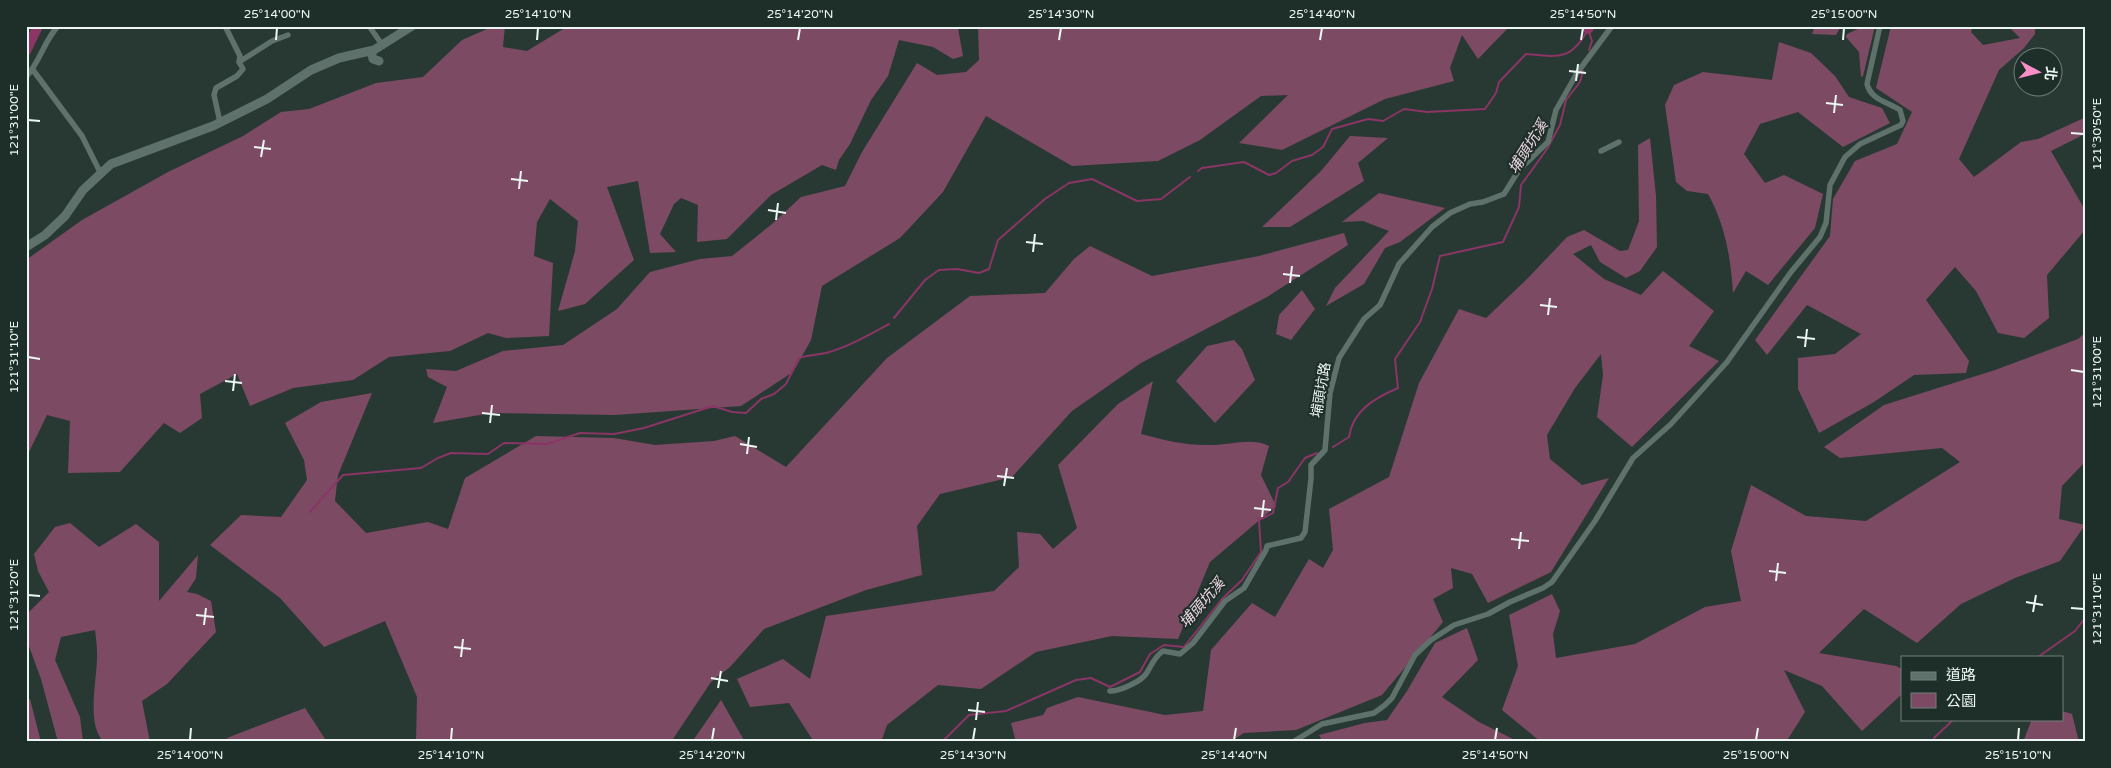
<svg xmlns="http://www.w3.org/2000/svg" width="2111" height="768" font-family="'Varela Round','Noto Sans TC',sans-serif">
	<rect width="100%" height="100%" fill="#283933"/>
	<!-- green -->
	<path fill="#7d4a64" d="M494,26H505L503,47L527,51L568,26H955L958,28L963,56L953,59L933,47L899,40L888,76L871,100L850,144L839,160L836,170L822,165L771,195L727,239L697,242L698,205L681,198L674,204L660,234L676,252L650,253L638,181L607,187L634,260L585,304L558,311L575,251L578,221L550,199L537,222L534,256L553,263L549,336L506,338L488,333L450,351L389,357L353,380L293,388L250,406L237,374L200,394L202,418L180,433L164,423L120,472L68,473L70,421L47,415L26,458V260L82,220L168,172L243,136L281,112L309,109L376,83L423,77L462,40Z
		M978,26H1510L1478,59L1462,35L1450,68L1454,81L1385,99L1282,150L1239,143L1288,95L1261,96L1200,140L1158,161L1072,166L986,116L943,192L900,238L822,286L811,340L793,372L741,406L615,415L491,413L433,423L447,387L428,377L426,369L456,371L503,351L563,345L617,309L650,272L700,259L732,256L772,224L801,197L845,186L862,152L917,63L937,75L966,72L979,60Z
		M1815,26H1841L1836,35L1812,34Z
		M1864,26H1875L1863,76L1861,77L1859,52L1846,37L1847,34Z
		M1891,26H1915V29L1918,26H1973L1971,32L1983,45L2020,38L2008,26H2035V34L2024,48L1999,70L1959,159L1974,177L2021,142L2038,139L2084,118L2085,134L2051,151L2085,210V230L2047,275L2049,318L2024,338L1998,333L1976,291L1955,267L1926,300L1969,361L1966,373L1914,375L1874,402L1819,433L1798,389V358L1835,354L1861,334L1807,305L1767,355L1755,340L1830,236L1833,199L1855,161L1897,144L1912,112L1876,88Z
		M1779,42L1811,53L1835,76L1849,97L1882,108L1890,123L1843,147L1798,112L1760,124L1744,154L1765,183L1784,175L1823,194L1815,228L1768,285L1746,271L1733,293C1731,259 1725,224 1708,194L1687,191L1676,182L1665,105L1674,85L1703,72L1772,80Z
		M1350,136L1388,138L1358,163L1364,181L1290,227H1262L1321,171Z
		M1650,138L1656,196L1657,247L1640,271L1626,278L1600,262L1591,245L1573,254L1604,279L1641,295L1663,271L1714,311L1689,346L1719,361L1632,447L1597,417L1603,375L1601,354L1575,388L1547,435L1550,459L1582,485L1609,478L1551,572L1488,603L1472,574L1451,568L1453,588L1433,599L1443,622L1382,695L1296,730L1244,733L1230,742H1016L1011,723L1043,715L1047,708L1078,697L1165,715L1203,711L1211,650L1252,603L1275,617L1309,559L1323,568L1333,550L1329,509L1389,477L1419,383L1459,309L1486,318L1528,278L1567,237L1584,230L1620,251L1628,250L1639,221L1638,145Z
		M1379,193L1445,208L1400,242L1385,248L1364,284L1326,306L1335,288L1389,231L1363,221L1342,222Z
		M1344,233L1348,245L1267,297L1141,363L1072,411L1012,477L940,494L917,526L922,575L866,590L764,629L730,667L711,682L671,742H416L417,697L385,621L324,647L280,598L210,545L241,515L281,517L307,480L304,460L285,423L321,402L372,393L338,475L335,501L366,533L428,522L448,529L465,478L536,436L614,438L655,445L714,441L735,436L786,467L887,358L970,296L1045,293L1074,259L1090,246L1152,276L1259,256Z
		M1302,290L1315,309L1291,340L1276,334L1279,315Z
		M2085,333V462L2062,486L2059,519L2085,525L2060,561L2015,578L1961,604L1917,643L1864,609L1819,653L1896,666L1902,669V694L1862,731L1822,686L1784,670L1805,712L1786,742H1756L1752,740L1749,742H1541L1502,710L1518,666L1509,615L1552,594L1560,611L1553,634L1556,658L1635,644L1705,607L1741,601L1731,551L1751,485L1806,516L1866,521L1960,462L1942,448L1840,458L1824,447L1884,405L1995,370L2078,339Z
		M1234,340L1242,349L1255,380L1215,423L1176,381L1207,346Z
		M1153,381L1141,434C1163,440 1188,446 1211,445C1230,445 1253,437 1269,446L1261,475L1276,506L1210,562L1178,639L1112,636L1036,652L981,689L938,685L887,725L881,742H814L789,703L750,707L737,679L783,659L810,679L826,616L994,591L1019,567L1017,532L1040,534L1053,549L1077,528L1058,465L1118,404Z
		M70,523L99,547L136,524L159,542V601L198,555L196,578L187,592L197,594L211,601L216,632L167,684L142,701L150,742H104C85,724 98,677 97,653C97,646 96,637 95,630L61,637L55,660L80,717L83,742H58L41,679L26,638V615L49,592L38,571L34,554L55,527Z
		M1467,628L1478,660L1442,697L1479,722L1519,742H1323L1319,735L1365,723L1387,720L1407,691L1435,643Z
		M30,699L41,742H26V700Z
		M721,700L745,742H692Z
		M305,708L327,742H229L227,738Z
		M2062,711L2072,714L2079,742H2023L2032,719H2062Z"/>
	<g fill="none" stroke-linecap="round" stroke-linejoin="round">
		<!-- stream -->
		<path stroke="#8a3566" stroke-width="2" d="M1588,29L1592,41L1589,50
			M1198,171L1202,168L1244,162L1269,175L1276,173L1292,161L1312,155L1323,147L1332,129L1368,119L1383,121L1404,109L1427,112L1485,109L1496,93L1499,82L1526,54C1557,57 1572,61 1588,29
			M894,318L925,280L939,270L957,269L979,273L989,269L998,240L1045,199L1069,183L1092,179L1137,201L1161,199L1190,177
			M1333,447L1349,437C1353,410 1375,398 1398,388L1395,359L1420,322L1432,289L1440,256L1503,242L1519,207L1521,185L1547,149L1560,125L1566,100L1580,82L1583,71
			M310,512L343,475L421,468L438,458L451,453L488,454L504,443L547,444L580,433L614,434L644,428L713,406L732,412L746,413L761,399L774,394L786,384L799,358C808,355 817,355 826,353C848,347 869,335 889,324
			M2038,657L2075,631L2085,618
			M1934,738L1954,719
			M942,742L969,715L1006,711L1076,680L1091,678L1110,687L1140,672L1150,654L1164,645L1184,647L1222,599L1242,580L1261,552L1259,520L1273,513L1278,488L1288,482L1305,458L1317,453"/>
		<!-- river -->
		<path stroke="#8a3566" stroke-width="10" d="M1588,29L1590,26
			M26,51L38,26"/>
		<!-- street -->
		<path stroke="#5e716a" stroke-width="5.5" d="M369,26L383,46
			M239,62L272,41L288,35
			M33,70L82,136L101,174
			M26,77C40,62 44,41 58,26
			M220,122L214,95L216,88L237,76L243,69L239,62L240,56L225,26
			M1601,151L1619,142
			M1110,691C1120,691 1140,682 1146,674C1152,665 1154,657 1163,651L1180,654L1193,643L1225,601L1244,588L1266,550L1267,546L1301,538L1305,532L1311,479V465L1325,450L1330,393L1339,358L1364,319L1380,305L1399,264L1432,227L1450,213L1470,204L1483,202L1504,194L1519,170L1548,142L1556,110L1568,89L1577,73L1612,26
			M1293,742L1322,724L1374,713L1385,705L1392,698L1415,655L1431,640L1454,625L1488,614L1510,602L1543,588L1552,582L1595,521L1633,458L1671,424L1727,362L1791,272L1820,237L1826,223L1830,185L1845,157L1860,144L1901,125L1903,121L1900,110C1888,102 1871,100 1867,84L1880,26"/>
		<!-- secondary -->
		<path stroke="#5e716a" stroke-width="9" d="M371,51L373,59L379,61
			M26,247L45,235L65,216L83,190L111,164L213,126L267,99L311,70L339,58L374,50L412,26"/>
	</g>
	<!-- ticks -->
	<path fill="none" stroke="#ecf7f3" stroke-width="2" d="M276,40L277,28M537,40L538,28M798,40L800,28M1059,40L1061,28M1320,40L1322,28M1581,40L1583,28M1843,40L1844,28M1569,71L1586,73M1576,81L1578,64M1826,103L1843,105M1834,113L1836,95M28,120L40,121M2071,133L2084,134M254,147L271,149M261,157L264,140M511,179L528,181M519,189L521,171M768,210L786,213M776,220L778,203M1026,242L1043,244M1033,252L1035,234M1283,274L1300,276M1290,283L1292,266M1540,305L1557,307M1548,315L1550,298M1797,337L1815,339M1805,347L1807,329M28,357L40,359M2071,370L2084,372M225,381L242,383M233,391L235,374M482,413L500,415M490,423L492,405M740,444L757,447M747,454L749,437M997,476L1014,478M1004,486L1007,468M1254,508L1271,510M1262,517L1264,500M1511,539L1529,541M1519,549L1521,532M1769,571L1786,573M1776,581L1778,563M28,595L40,596M2026,602L2043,605M2071,608L2084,609M2033,612L2036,595M196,615L214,617M204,625L206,608M454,647L471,649M461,657L463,639M711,678L728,681M718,688L721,671M968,710L985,712M976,720L978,702M190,740L191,728M451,740L452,728M712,740L714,728M973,740L975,728M1234,740L1236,728M1495,740L1497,728M1756,740L1758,728M2018,740L2019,728"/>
	<g text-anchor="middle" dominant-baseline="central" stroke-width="4.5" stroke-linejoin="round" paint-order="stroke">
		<!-- street labels -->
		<g font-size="14" fill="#ecf7f3" stroke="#1e2e29">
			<text transform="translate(1321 390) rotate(-80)">埔頭坑路</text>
		</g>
		<!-- water labels -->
		<g font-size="15" font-style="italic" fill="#f0d7e3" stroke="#1e2e29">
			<text transform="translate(1528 147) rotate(-58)">埔頭坑溪</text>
			<text transform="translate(1202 603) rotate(-49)">埔頭坑溪</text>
		</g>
	</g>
	<!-- border -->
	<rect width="2111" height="768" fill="none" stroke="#1e2e29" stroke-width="55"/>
	<!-- legend -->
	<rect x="1901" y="656" width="162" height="65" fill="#1e2e29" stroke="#707e7a"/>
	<rect x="1911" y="672" width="25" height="8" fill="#5e716a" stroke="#707e7a"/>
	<text x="1946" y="680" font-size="15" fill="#ecf7f3">道路</text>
	<rect x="1911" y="693" width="25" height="15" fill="#7d4a64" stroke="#707e7a"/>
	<text x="1946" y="706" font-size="15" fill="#ecf7f3">公園</text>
	<!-- north arrow -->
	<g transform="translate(2038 72) rotate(97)"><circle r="24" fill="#1e2e29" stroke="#707e7a"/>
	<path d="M0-4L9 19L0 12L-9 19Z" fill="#fa8fc8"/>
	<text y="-8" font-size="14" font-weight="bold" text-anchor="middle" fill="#ecf7f3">北</text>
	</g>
	<rect x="28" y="28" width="2056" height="712" fill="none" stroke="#ecf7f3" stroke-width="2"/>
	<g font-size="12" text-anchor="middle" fill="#ecf7f3">
		<text x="277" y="18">25°14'00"N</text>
		<text x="538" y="18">25°14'10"N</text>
		<text x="800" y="18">25°14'20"N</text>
		<text x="1061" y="18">25°14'30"N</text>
		<text x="1322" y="18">25°14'40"N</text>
		<text x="1583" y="18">25°14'50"N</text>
		<text x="1844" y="18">25°15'00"N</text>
		<text transform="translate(14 120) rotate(-90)" y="4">121°31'00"E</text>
		<text transform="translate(2097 134) rotate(-90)" y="4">121°30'50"E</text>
		<text transform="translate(14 357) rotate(-90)" y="4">121°31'10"E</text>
		<text transform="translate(2097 372) rotate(-90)" y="4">121°31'00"E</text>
		<text transform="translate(14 595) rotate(-90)" y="4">121°31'20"E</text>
		<text transform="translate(2097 609) rotate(-90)" y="4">121°31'10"E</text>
		<text x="190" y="759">25°14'00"N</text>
		<text x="451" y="759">25°14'10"N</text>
		<text x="712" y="759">25°14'20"N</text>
		<text x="973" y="759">25°14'30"N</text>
		<text x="1234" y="759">25°14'40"N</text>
		<text x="1495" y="759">25°14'50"N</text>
		<text x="1756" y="759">25°15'00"N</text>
		<text x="2018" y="759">25°15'10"N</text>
	</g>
</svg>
